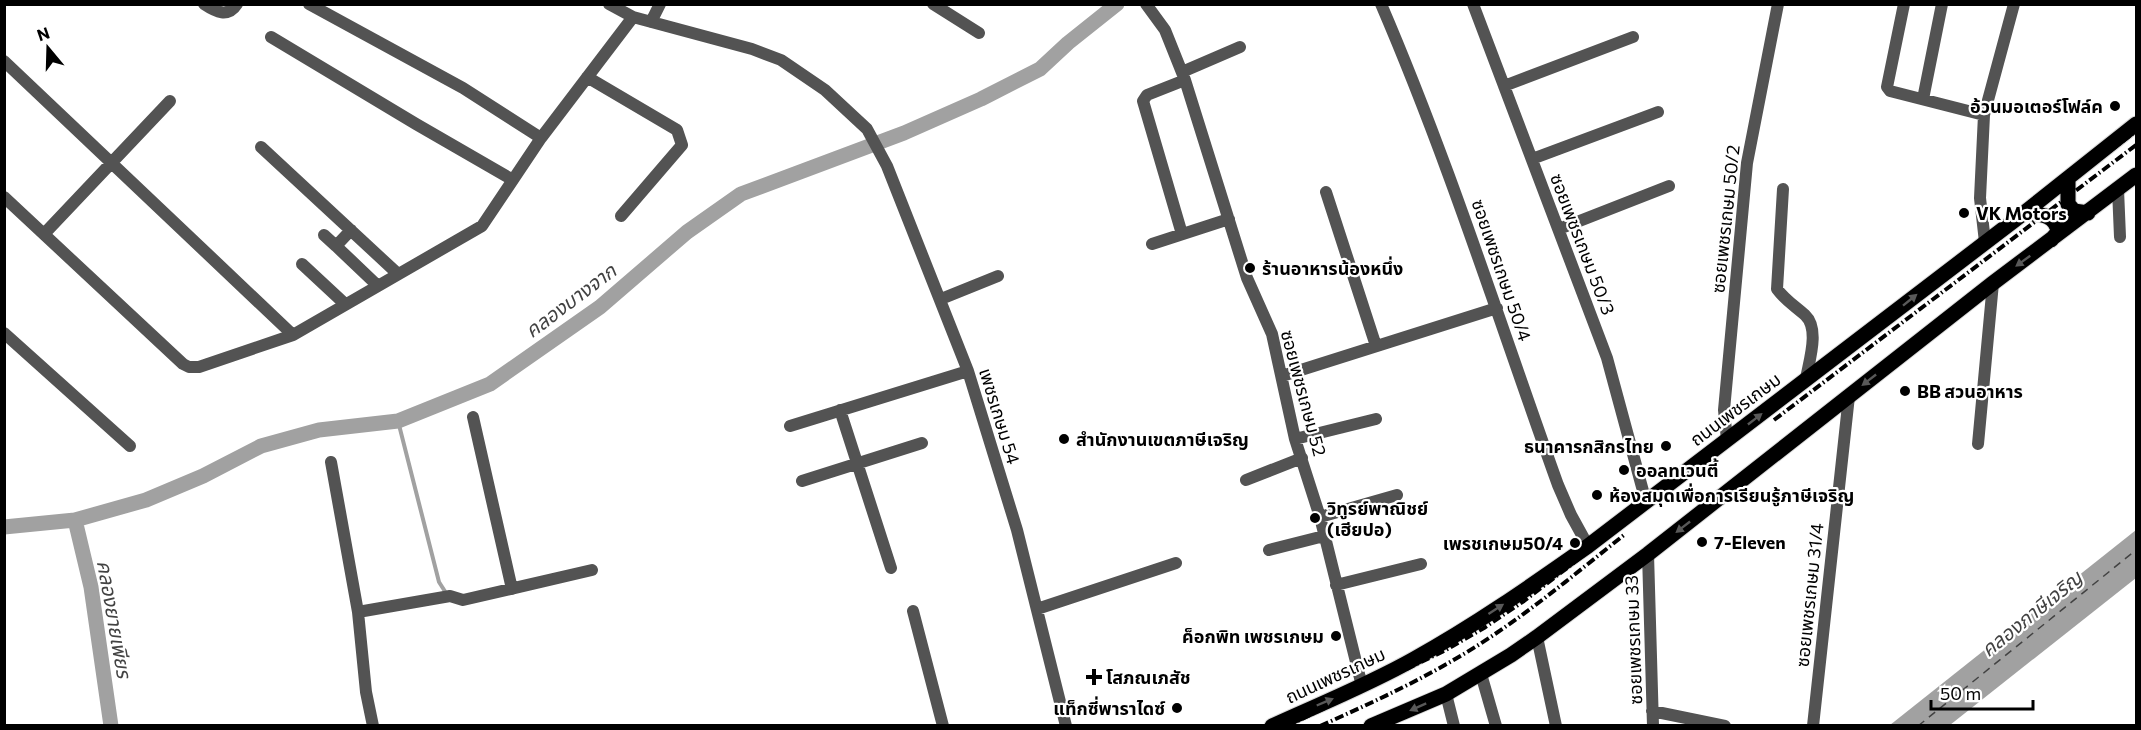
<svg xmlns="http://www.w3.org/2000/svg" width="2141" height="730" font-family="Commissioner,'Noto Sans Thai',sans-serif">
	<rect width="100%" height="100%" fill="#fff"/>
	<!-- water -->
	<path fill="#a1a1a1" d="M2136,530V578L1950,725H1890Z"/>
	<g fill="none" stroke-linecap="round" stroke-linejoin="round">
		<!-- stream -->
		<path stroke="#a1a1a1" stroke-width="4" d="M398,421L439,582L446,593"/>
		<!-- canal -->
		<path stroke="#a1a1a1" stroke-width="15" d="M75,520L91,587L111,726
			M4,527L75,520L146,500L203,476L261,446L319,430L398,421L490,384L600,307L687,232L741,194L904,133L981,99L1040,69L1068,43L1117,4"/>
		<!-- ferry -->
		<path stroke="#424242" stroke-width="1.5" stroke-dasharray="8 6" stroke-linecap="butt" d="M1918,726L2136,550"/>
		<!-- primary casing -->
		<g stroke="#dbdbdb" stroke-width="17">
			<path id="primary" d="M2068,179V204L2074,211L2088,213
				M2024,213C2039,214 2056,214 2058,232L2051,240
				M1272,726C1320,704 1368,685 1414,659C1474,626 1531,586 1588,546L2024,213L2136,124
				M1371,726L1446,694L1511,655L1537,637L1648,554L1993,283L2136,175"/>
		</g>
		<!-- minor -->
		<path stroke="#535353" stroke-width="12" d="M204,4C216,12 228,18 237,4
			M309,4L463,88L541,138
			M609,4L633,17L752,49L781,60L825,90L867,129L887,166L968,371L1017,530L1066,726
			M933,4L979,33
			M1146,4L1165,30L1185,80L1247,278L1272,334L1295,439L1320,517L1362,686
			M1381,4C1449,162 1500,324 1558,485L1571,515L1588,546
			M1473,4L1607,358L1646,502
			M1904,4L1887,87L1890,91L1984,115
			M651,22L660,4
			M271,37L416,124L513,180
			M4,61L293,335
			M1182,72L1240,47
			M587,77L677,130L682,145L621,216
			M1504,86L1633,37
			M1923,99L1942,4
			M261,147L398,274
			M1532,159L1658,112
			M1783,189L1777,289C1785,300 1795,306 1805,315C1820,329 1809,361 1806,379
			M2118,189L2120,237
			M1326,192L1376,346
			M4,197L183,364L189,367H199L293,335L482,226L541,138L633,17
			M1559,229L1669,186
			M351,230L336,246L378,286
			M44,234L170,101
			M1182,234L1143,101L1147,95L1185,80
			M324,235L336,246
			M1985,242L1980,198L1984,115L2014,4
			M1152,244L1229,219
			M302,264L345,304
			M941,299L998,276
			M4,333L130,446
			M1282,376L1497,308
			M840,410L891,568
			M473,417L512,589
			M790,426L968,371
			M1295,439L1376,419
			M1727,440L1724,410L1747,163L1778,4
			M1978,444L1993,283
			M331,462L358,612L366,692L373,726
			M1246,480L1302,458
			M802,481L922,443
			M1320,517L1397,495
			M1269,550L1324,536
			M1648,554L1653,726
			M1336,585L1421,564
			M1037,609L1176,563
			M913,611L943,726
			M358,612L450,596L463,600L592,570
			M1537,637L1556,726
			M1481,674L1496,726
			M1446,694L1454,726
			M1652,711L1725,726
			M1813,726L1849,396"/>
		<!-- primary -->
		<use href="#primary" stroke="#000" stroke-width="15"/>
		<!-- rail -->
		<path stroke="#000" stroke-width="4" stroke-dasharray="9 3 1.5 3" stroke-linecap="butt" d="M1774,420L2136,145
			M1287,726L1446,650L1484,628L1524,601L2136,131
			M1320,726C1367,705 1413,684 1457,658C1517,623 1570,578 1624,535"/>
	</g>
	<!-- one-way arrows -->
	<defs><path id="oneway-solid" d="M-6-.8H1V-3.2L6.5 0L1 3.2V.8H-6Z" transform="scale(1.5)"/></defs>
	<g fill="#595959">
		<use href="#oneway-solid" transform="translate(2023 261) rotate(144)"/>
		<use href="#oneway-solid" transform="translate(1910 300) rotate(-39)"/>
		<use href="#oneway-solid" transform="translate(1869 380) rotate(142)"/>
		<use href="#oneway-solid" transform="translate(1755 419) rotate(-38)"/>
		<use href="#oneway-solid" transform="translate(1683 527) rotate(142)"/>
		<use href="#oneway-solid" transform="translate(1496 609) rotate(-33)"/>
		<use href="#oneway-solid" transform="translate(1325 702) rotate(-23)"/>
		<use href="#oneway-solid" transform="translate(1418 707) rotate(156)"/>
	</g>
	<!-- markers -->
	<g fill="#000" stroke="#fff" stroke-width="2">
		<circle cx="2115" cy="106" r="6"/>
		<circle cx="1964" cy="213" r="6"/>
		<circle cx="1250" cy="268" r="6"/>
		<circle cx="1905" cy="391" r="6"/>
		<circle cx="1064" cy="439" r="6"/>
		<circle cx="1666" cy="446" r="6"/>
		<circle cx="1624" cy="470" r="6"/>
		<circle cx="1597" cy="495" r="6"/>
		<circle cx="1315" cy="518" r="6"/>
		<circle cx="1702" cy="542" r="6"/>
		<circle cx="1575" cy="543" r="6"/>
		<circle cx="1336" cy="636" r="6"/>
		<path d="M1091 668h6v6h6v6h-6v6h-6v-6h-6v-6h6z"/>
		<circle cx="1177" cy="708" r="6"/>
	</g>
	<g text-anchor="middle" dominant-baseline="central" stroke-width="4.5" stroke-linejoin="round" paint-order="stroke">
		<!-- poi labels -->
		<g font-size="18" font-weight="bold" fill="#000" stroke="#fff" text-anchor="start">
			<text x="2103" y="106" text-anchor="end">อ้วนมอเตอร์โฟล์ค</text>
			<text x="1976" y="213">VK Motors</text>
			<text x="1262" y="268">ร้านอาหารน้องหนึ่ง</text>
			<text x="1917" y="391">BB สวนอาหาร</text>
			<text x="1076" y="439">สำนักงานเขตภาษีเจริญ</text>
			<text x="1654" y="446" text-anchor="end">ธนาคารกสิกรไทย</text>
			<text x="1636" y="470">ออลทเวนตี้</text>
			<text x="1609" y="495">ห้องสมุดเพื่อการเรียนรู้ภาษีเจริญ</text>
			<text x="1327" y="508">วิทูรย์พาณิชย์<tspan x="1327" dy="21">(เฮียปอ)</tspan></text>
			<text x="1714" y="542">7-Eleven</text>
			<text x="1563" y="543" text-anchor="end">เพรชเกษม50/4</text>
			<text x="1324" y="636" text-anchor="end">ค็อกพิท เพชรเกษม</text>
			<text x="1106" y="677">โสภณเภสัช</text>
			<text x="1165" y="708" text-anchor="end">แท็กซี่พาราไดซ์</text>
		</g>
		<!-- street labels -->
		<g font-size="18" fill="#000" stroke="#fff">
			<text transform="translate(1725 219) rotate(-84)">ซอยเพชรเกษม 50/2</text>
			<text transform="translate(1583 244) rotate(69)">ซอยเพชรเกษม 50/3</text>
			<text transform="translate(1502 270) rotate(71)">ซอยเพชรเกษม 50/4</text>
			<text transform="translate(1304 393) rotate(75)">ซอยเพชรเกษม 52</text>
			<text transform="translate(1735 409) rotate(-37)">ถนนเพชรเกษม</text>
			<text transform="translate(1000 416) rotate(73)">เพชรเกษม 54</text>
			<text transform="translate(1809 595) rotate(-84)">ซอยเพชรเกษม 31/4</text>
			<text transform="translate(1633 640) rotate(-92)">ซอยเพชรเกษม 33</text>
			<text transform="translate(1335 675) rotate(-25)">ถนนเพชรเกษม</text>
		</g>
		<!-- water labels -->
		<g font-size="20" font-style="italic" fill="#424242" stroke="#fff">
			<text transform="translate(570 300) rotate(-37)">คลองบางจาก</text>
			<text transform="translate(2031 613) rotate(-39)">คลองภาษีเจริญ</text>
			<text transform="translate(115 619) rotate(80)">คลองยายเพียร</text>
		</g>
	</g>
	<!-- border -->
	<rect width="2141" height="730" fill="none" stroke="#000000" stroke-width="12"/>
	<!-- north arrow -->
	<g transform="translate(48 48) rotate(341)" stroke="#ffffff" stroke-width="4.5" paint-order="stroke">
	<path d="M0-4.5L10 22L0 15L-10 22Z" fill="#000000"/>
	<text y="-9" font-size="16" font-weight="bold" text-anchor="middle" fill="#000000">N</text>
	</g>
	<!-- scale -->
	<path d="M1931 700v9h102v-9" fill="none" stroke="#000000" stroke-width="3"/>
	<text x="1940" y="700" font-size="18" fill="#000000" stroke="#ffffff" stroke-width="4.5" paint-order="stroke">50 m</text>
</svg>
